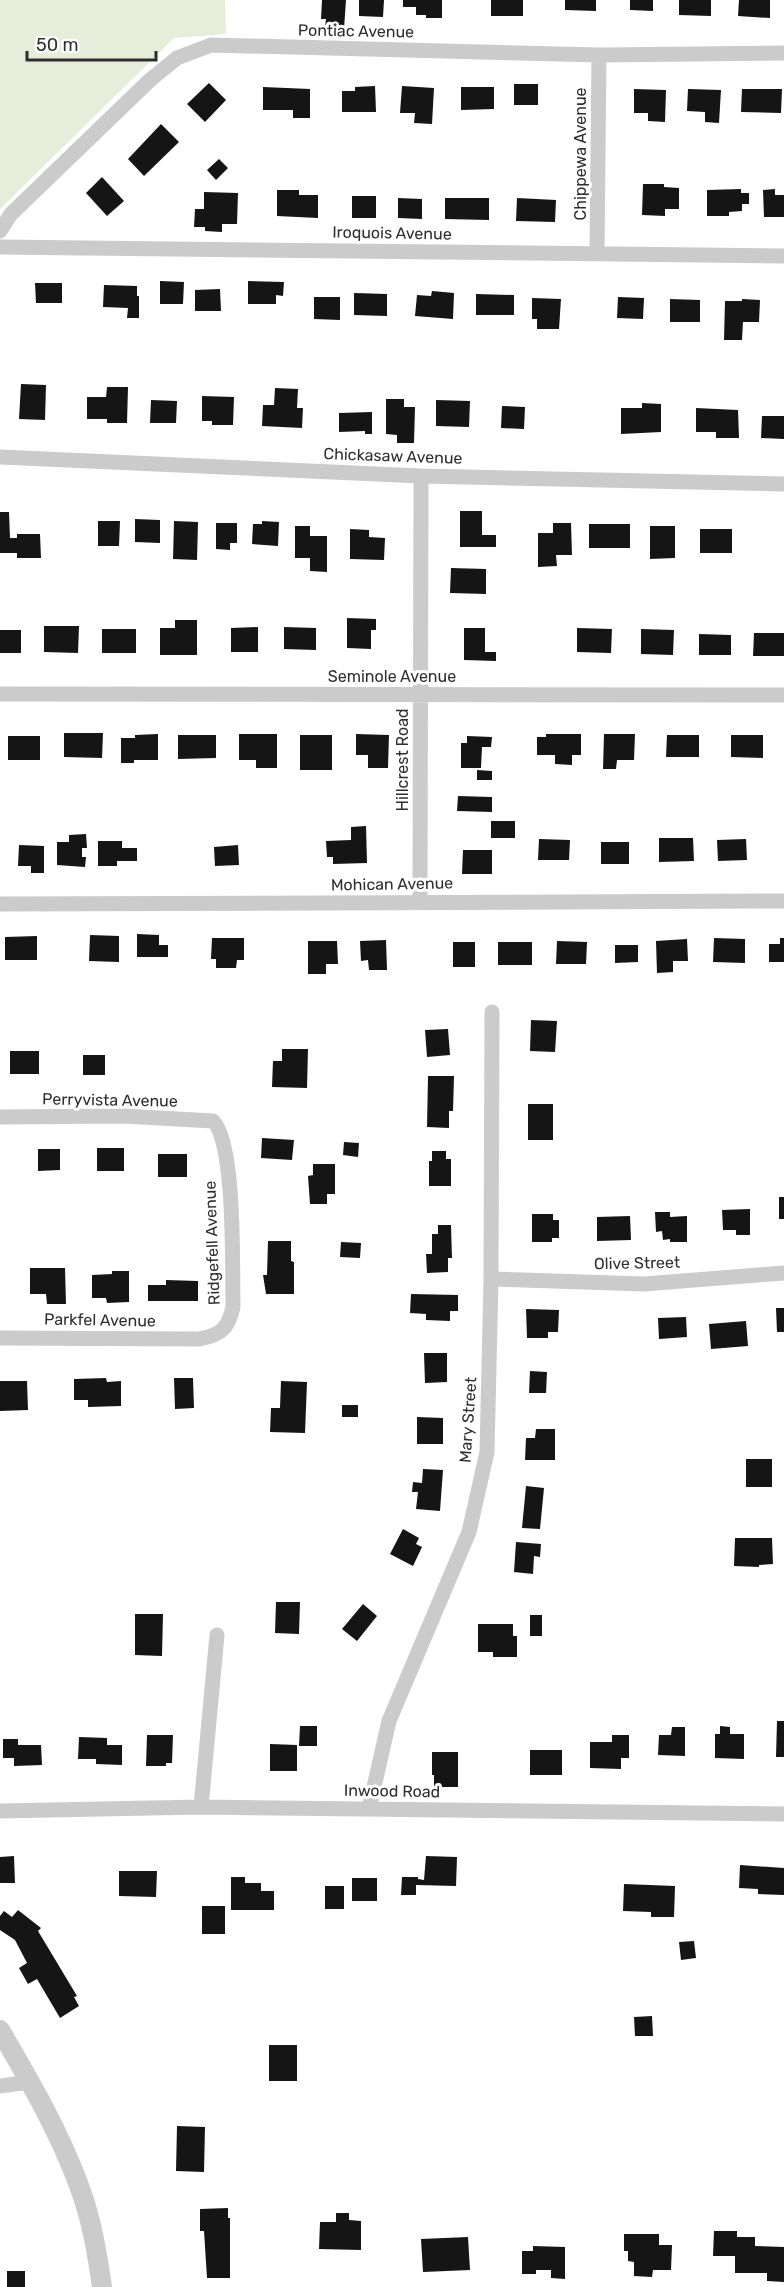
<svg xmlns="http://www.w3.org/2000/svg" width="784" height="2287" font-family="Rubik,sans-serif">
	<rect width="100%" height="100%" fill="#fff"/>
	<!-- green -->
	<path fill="#e6edda" d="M0,0H225L226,34L174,38L0,209Z"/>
	<!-- building -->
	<path fill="#151515" d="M322,0H346L344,29L325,27L326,19H321Z
		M359,0H384L383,17L359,16Z
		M403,0H442V18H426V15H416V7H403Z
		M491,0H523V16H491Z
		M565,0H596V11L565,10Z
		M630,0H653V11L630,10Z
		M679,0H711V16L679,15Z
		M739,0H770V18L738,16Z
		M209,83L226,100L205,122L187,104Z
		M514,84H538V105H514Z
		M375,86L376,112H342V91H355V87Z
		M402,86L434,88L432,124L414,123L415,113H400Z
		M263,87L310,89V118H293V110H263Z
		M461,87H494V109L461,110Z
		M634,89L666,90L665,122L648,121V113H634Z
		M688,89L721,90L719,123L705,122V112L687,111Z
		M742,89H782L781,113L741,112Z
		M161,124L179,142L144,176L128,159Z
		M219,159L228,168L216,180L207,170Z
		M102,177L124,201L107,216L86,193Z
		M643,184H664V187L679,188V209H665V216L642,215Z
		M741,189V193H749V204H742V211L729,212V216H707V190Z
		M775,189V195H784V217H764L763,190Z
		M277,190H299V195H318V218L277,216Z
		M204,192L238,193L237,224H222V232L205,231V227H194L195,209H204Z
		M352,196H376V218H352Z
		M398,198L422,199V219L398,218Z
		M445,198H489V220L445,219Z
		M517,198L556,200L555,222L516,221Z
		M160,281L184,282L183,304H160Z
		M248,281L284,282L283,296L276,295V304H248Z
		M35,283H62V303H36Z
		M104,285L137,286V296H139V318H127L128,308L103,307Z
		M220,289L221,311H195V290Z
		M432,291L454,293L453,319L415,316L417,295L431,296Z
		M354,293L387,294V316L354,315Z
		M476,294L514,295V315H476Z
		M314,297H340V320L314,319Z
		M618,297L644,298L643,319L617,318Z
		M532,298L561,299L559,329H537V319H532Z
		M670,299L700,300V322H670Z
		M742,299L760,300L759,322H743L742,340H724L725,301H742Z
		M21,384L46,385L45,420L19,419Z
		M107,387H128L127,423H107V419H87V397H106Z
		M275,388L298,389L297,408H303L302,428L262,426L263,405H274Z
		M202,396L234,397L233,425H212V421H202Z
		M386,399H404V407H415L414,443H397V435L386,434Z
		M151,400L177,401L176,423H150Z
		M436,400L470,401L469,427L436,426Z
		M642,403L661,404V432L621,434V408H642Z
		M502,406L525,407L524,429L501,428Z
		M696,408L738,410L739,438H716V432H696Z
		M372,412V434H365V431L339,432V413Z
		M762,416H784V439L761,438Z
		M460,511H482V535H496V547H460Z
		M0,512H9L10,538H17V534H40L41,558H17V553H0Z
		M135,519L160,520V543L135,542Z
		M98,521H120L119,546H98Z
		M174,521L198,522L197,560L173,559Z
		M262,521L279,522L278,546L252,544L253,524H262Z
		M216,523H237V543H230V550L216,549Z
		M553,523H571L572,555H556L557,566L538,567V533H553Z
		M589,524H630V548H589Z
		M295,526H310V536H327V572L310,571V558H295Z
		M650,526H675V558L650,559Z
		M350,529L369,530V537L385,538L384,560L350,559Z
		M700,529H732V553H700Z
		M451,568L486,569V594L450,593Z
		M347,618L376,619V630H371V649L347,648Z
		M175,620H197V655H160V628H175Z
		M44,626H79L78,653L44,652Z
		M258,627V652H231V628Z
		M284,627L316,628V650L284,649Z
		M464,628H485V652H496V661L464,660Z
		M577,628L612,629L611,653L577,652Z
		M102,629H136V653H102Z
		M641,629L674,630L673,655L641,654Z
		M0,630H21V653H0Z
		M754,633H784V656H753Z
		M699,634L731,635V655H699Z
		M64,733H103L102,758L64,757Z
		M158,734V760H134V763H121V738H135V735Z
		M239,734H277V768H256V760H239Z
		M356,734L389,735L388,768H368V755H356Z
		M546,734H581V755H572V765L555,764V755H537V737H546Z
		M604,734H635L634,760H617L616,769H603Z
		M178,735H216V758L178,759Z
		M300,735H332V770H300Z
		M667,735H699V757H666Z
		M731,735H763V758L731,757Z
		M8,736H40V760H8Z
		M467,736L492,737L491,747H482L481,768H461V743H467Z
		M477,770L492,771V780H477Z
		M458,796L492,797V812L457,811Z
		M491,821H515V838H491Z
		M366,826L367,863L333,864V857H327L326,841L351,840V827Z
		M86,834L87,848H82V857H86L85,867L57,865V842H69V835Z
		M659,838H693L694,861L659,862Z
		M539,839L570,840L569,860H538Z
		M746,839L747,860L718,861L717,840Z
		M98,841H122V848H137V861H117V866H98Z
		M601,842H629V864H601Z
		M19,845L44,846V873H31V866H18Z
		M238,845L239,865L215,866L214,847Z
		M463,850H492V874H462Z
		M137,934L159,935V945H168V957H137Z
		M90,935L119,936V962L89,961Z
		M37,936V960H5V937Z
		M212,938H244V960H237L236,968H216V959H211Z
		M714,938L745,939V963L713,962Z
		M780,938H784V962H769V944H780Z
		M687,939L688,961H673V972L657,973L656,941Z
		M386,940L387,970H369L368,960L361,961L360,941Z
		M308,941H337L338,964H326V974H308Z
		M557,941L587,942L586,964H556Z
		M453,942H475V967H453Z
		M498,942H532V965H498Z
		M615,945H638V962L615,963Z
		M531,1020L557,1021L555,1052L530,1051Z
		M448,1029L450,1055L427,1057L425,1030Z
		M282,1049H308L307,1088L272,1087L273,1061H282Z
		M10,1051H39V1074H10Z
		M83,1055H105V1075H83Z
		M428,1076H454L453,1111H449V1128L427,1127Z
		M528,1104H553V1140H528Z
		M262,1138L294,1140L292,1160L261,1158Z
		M344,1142L359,1143L358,1157L343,1155Z
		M97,1148H124V1171H97Z
		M38,1149H60V1170L38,1171Z
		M432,1151H446V1159H451V1186H429V1161H432Z
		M158,1154H187V1177H158Z
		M313,1164H335V1194H327V1204H310L308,1176L313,1175Z
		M779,1197H784V1219H779Z
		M750,1209V1235H736V1230H723L722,1210Z
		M655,1212H670V1217L687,1216V1242H670V1239L663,1240L662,1231L656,1232Z
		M532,1214H553V1220H559V1238H552V1242H532Z
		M630,1216L631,1240L597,1241V1217Z
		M438,1225H451L452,1258H448V1272L427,1273L426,1254H432V1234H438Z
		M268,1241H291V1261L294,1262V1294H266L263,1275H267Z
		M341,1242L361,1243L360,1258L340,1257Z
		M30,1268H65L66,1304H47L46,1294H30Z
		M112,1271H129V1302L107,1303L106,1298H92V1275L112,1274Z
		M166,1280L198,1281V1301H148V1285H166Z
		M411,1294L458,1295V1311H450V1321L426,1320V1314L410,1313Z
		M776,1308H784V1332H777Z
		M526,1309L559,1310L558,1332H548V1338H527Z
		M686,1317L687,1337L659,1339L658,1318Z
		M746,1321L748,1346L711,1349L709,1324Z
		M424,1353H447V1382L425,1383Z
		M530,1371L547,1372L546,1393H529Z
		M106,1378L107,1382L121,1381V1406L88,1407V1400H74V1379Z
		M174,1378H193L194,1408L175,1409Z
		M0,1381H27L28,1410L0,1411Z
		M281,1381L307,1382L305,1433L270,1432L271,1408H280Z
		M342,1405H358V1417H342Z
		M417,1417L443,1418V1444H417Z
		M536,1429H555V1460H525L526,1438H535Z
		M746,1459H772V1487H746Z
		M423,1469L443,1470L440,1511L416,1509L418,1492H412L413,1482L422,1483Z
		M526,1486L544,1488L540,1529L522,1528Z
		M403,1529L419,1538L416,1544L422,1547L413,1566L390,1554Z
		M735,1538H772L773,1564L759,1565V1567L734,1566Z
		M516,1542L541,1544L540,1557L534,1556L533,1574L514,1572Z
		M276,1602H300L299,1634L275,1633Z
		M363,1604L377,1616L357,1641L342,1629Z
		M135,1614H163L162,1656L135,1655Z
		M530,1615H542V1636H530Z
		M478,1624H513V1636H517V1657H493V1652H478Z
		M777,1721H784V1757H776Z
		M300,1726H317V1746H299Z
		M720,1726L730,1727V1734H744V1759L715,1758V1734H720Z
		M672,1727H685V1756L658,1755L659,1735H671Z
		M147,1735H173L172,1763H166V1766H146Z
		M612,1735H629V1758H621V1769L590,1768V1742H612Z
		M79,1737L107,1738V1745H122V1765L96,1764V1759H78Z
		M3,1739H18V1745H41L42,1765L14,1766V1758H3Z
		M270,1744L297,1745V1771H270Z
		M530,1750H562V1775H530Z
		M432,1752H458V1787H434V1775H432Z
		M14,1856L15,1883H0V1857Z
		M426,1856L457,1857L456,1886L416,1885V1895H401L402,1877H418V1879L424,1880Z
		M740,1865L784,1868V1895L758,1894V1889L739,1888Z
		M119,1871H157L156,1897L119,1896Z
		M231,1877H245V1883H261V1891H274V1910H231Z
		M352,1878H377V1901H352Z
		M624,1884L675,1886L674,1917H651V1912L623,1911Z
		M325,1886H344V1909H325Z
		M202,1906H225V1934H202Z
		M18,1910L41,1928L38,1931L77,1996L74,1997L79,2006L60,2018L37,1979L28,1984L19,1968L27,1963L15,1940L0,1930V1916L4,1911L12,1917Z
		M694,1941L696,1958L681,1960L679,1942Z
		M652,2016L653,2036H635L634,2017Z
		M269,2045H297V2081H269Z
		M177,2126L205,2127L204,2172L176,2171Z
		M228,2208V2218H230V2278H207L204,2231H200V2209Z
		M336,2213H349V2220L361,2221V2250L319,2249L320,2222H336Z
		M714,2231H737V2237H755V2246L784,2247V2282L767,2281V2273H735V2256H713Z
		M624,2234H659V2245H672L671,2270H653L652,2277L634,2276V2262L628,2261V2251H624Z
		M468,2237L470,2270L423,2272L421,2239Z
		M533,2246L565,2247V2279L551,2278V2270H536V2274H522V2251H533Z
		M7,2271H25V2287H7Z"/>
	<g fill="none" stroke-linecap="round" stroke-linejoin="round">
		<!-- minor -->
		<path stroke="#cbcbcb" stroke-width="15" d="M0,231L11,214L150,80L177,58L211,45L599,55L784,53
			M0,247L784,256
			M597,253L599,55
			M0,457L421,476L784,484
			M0,694L784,695
			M420,901L421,476
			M0,904C261,905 523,901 784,901
			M0,1117L124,1116L213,1121C236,1144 232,1271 233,1307C228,1329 221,1335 199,1339L0,1338
			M491,1279L644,1284L784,1273
			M201,1807L217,1635
			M369,1809L389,1721L469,1532L487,1452L491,1279L492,1012
			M0,1811L201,1807L784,1814
			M0,2086L30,2082"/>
		<!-- tertiary -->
		<path stroke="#cbcbcb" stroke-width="20" d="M0,2030C29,2080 58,2129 78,2183C91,2216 97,2252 102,2287"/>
	</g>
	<g text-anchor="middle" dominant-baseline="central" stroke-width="6" stroke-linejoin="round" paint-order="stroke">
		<!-- street labels -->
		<g font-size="16" fill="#2e2e2e" stroke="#fff">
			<text transform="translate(356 31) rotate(1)">Pontiac Avenue</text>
			<text transform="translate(580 154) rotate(-90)">Chippewa Avenue</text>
			<text transform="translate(392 233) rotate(1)">Iroquois Avenue</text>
			<text transform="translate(393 456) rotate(2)">Chickasaw Avenue</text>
			<text x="392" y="676">Seminole Avenue</text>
			<text transform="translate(402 760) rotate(-90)">Hillcrest Road</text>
			<text transform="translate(392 884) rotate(-1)">Mohican Avenue</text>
			<text transform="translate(110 1100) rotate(1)">Perryvista Avenue</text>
			<text transform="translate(212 1243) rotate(-92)">Ridgefell Avenue</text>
			<text transform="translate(637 1263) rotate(-1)">Olive Street</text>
			<text transform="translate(100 1320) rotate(1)">Parkfel Avenue</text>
			<text transform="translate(468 1420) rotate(-86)">Mary Street</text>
			<text transform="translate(392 1791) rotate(1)">Inwood Road</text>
		</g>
	</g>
	<!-- scale -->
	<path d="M27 51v9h129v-9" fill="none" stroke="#2e2e2e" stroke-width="3"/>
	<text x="36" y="51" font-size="18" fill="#2e2e2e" stroke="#ffffff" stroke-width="4.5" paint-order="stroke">50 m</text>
</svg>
